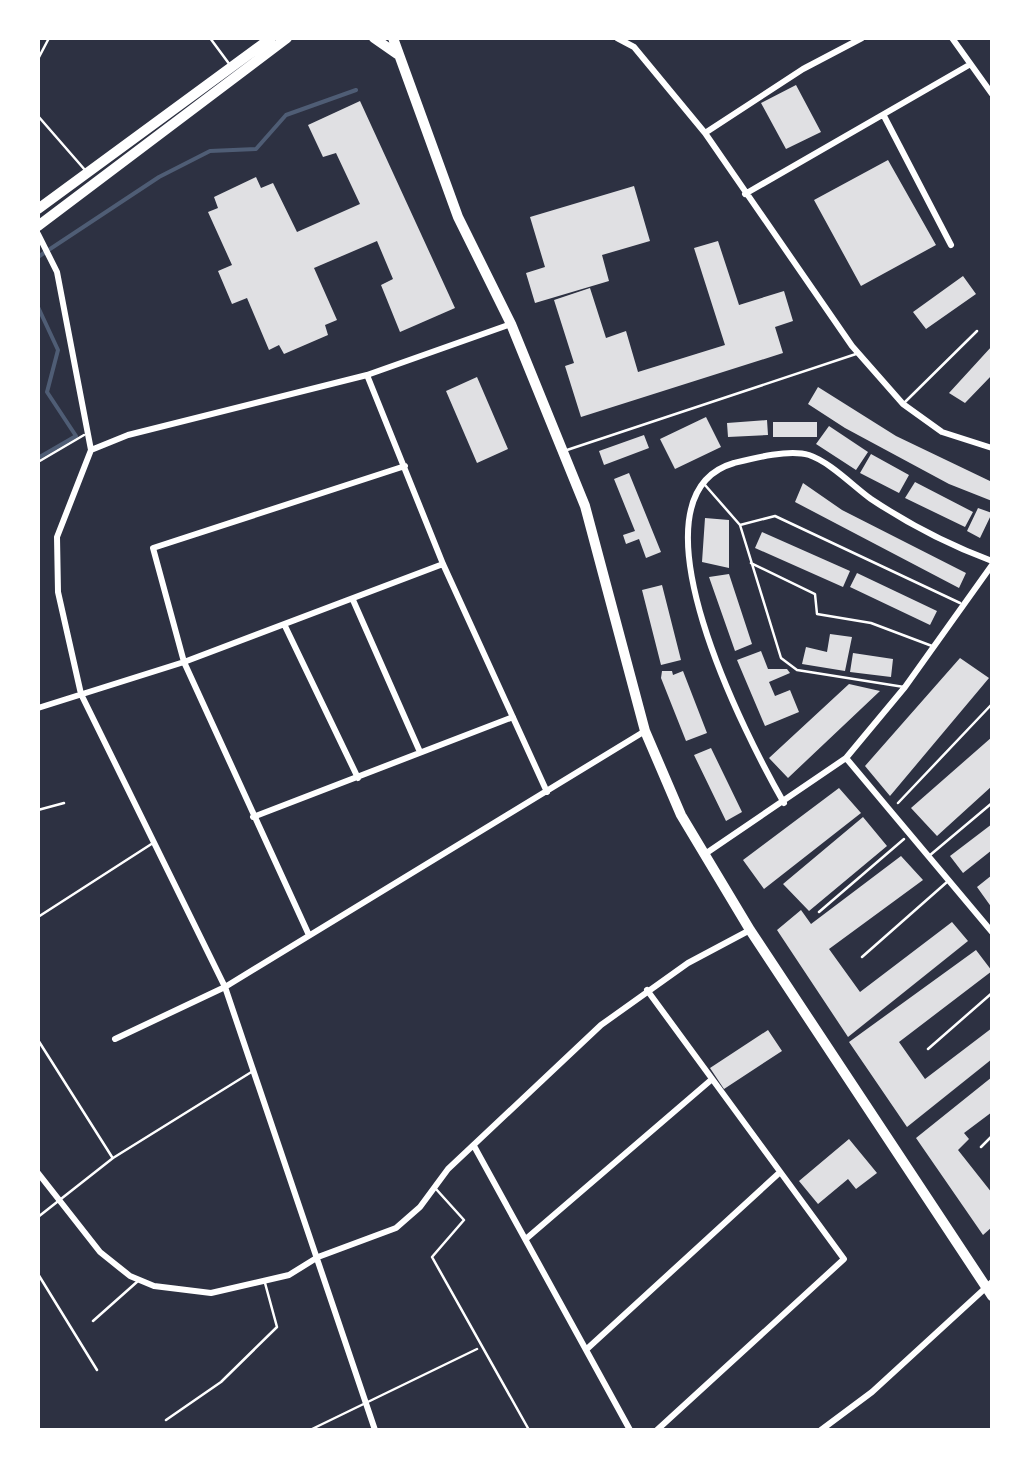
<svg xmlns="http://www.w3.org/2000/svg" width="1030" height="1468" font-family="Ubuntu,sans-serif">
	<rect width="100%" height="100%" fill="#2d3142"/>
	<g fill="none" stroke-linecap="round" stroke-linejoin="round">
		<!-- stream -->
		<path stroke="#4f5d75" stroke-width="4" d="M38,257L159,177L210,151L256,149L286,115L356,90
			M38,307L58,350L47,392L76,436L38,458"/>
	</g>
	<!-- building -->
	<path fill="#e0e0e3" d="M796,85L821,132L786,149L761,103Z
		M360,101L455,308L400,332L381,285L393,279L377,241L314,268L337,320L325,325L328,335L284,354L279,345L269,350L247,298L232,304L218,271L232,265L208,212L218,208L214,197L256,177L261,188L273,183L297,232L360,204L336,153L323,157L308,125Z
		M888,160L936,245L861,286L814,200Z
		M634,186L650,241L602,255L609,281L535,303L526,273L545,267L530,217Z
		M718,241L739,305L784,291L793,321L775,327L783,353L581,417L565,366L574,363L554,300L590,288L606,338L626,331L638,372L725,345L694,248Z
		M963,276L976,294L926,329L913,312Z
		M992,346V375L965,403L949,393Z
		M477,377L508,449L477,463L446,391Z
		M818,387L896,436L992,482V501L949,484L845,428L808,404Z
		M706,417L721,447L675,469L660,439Z
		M767,420L768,435L728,437L727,423Z
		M773,422H817V437H773Z
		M829,426L868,452L856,470L816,444Z
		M644,435L649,448L604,465L599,451Z
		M871,454L909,475L899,493L860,473Z
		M629,473L661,552L646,558L639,539L626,544L623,535L635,531L614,479Z
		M915,482L973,512L965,527L905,498Z
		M803,483L842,510L966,573L959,588L795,502Z
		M978,508L992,513L980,538L967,531Z
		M705,518L729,520V568L702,562Z
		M762,532L850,571L843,587L755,548Z
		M857,573L937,611L930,625L850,587Z
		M729,574L752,644L735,651L709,577Z
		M662,585L681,660L661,665L642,590Z
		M830,634L852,637L845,671L802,664L806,647L827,652Z
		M761,651L768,669H787L790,673L769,682L775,696L790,690L799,712L765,726L737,660Z
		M853,653L893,659L891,677L850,672Z
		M960,658L989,678L890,796L865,766Z
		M662,671H672L673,675L683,671L707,733L686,741L661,678Z
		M849,684L880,691L788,778L769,758Z
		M992,737V786L937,836L911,808Z
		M711,748L742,812L726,821L694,755Z
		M839,788L861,813L764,889L743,860Z
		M863,817L887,846L809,911L783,884Z
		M992,824V850L963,873L950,856Z
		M901,856L923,880L829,949L860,992L952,922L968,941L848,1037L777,930L801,910L811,924Z
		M992,875V908L977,887Z
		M976,950L992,971L899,1042L925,1079L992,1028V1059L907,1127L849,1042Z
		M768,1030L782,1051L724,1089L710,1068Z
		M992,1077V1112L964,1133L969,1139L958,1150L992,1193V1227L983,1235L916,1138Z
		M849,1139L877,1173L856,1189L848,1179L818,1204L799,1181Z"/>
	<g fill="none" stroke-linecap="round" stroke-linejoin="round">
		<!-- path -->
		<path stroke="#fff" stroke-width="2.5" d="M898,803L992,704
			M819,912L904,839"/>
		<!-- service -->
		<path stroke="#fff" stroke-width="2.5" d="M210,38L230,65
			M38,59L49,38
			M38,116L85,170
			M904,403L977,331
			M564,451L856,354
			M38,462L84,435
			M705,485L740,525L781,658L797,670L904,687
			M740,525L775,516L960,603
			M751,563L815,594L817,614L871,623L932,646
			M38,810L64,803
			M929,856L992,803
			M38,917L153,843
			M862,957L947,882
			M38,1040L112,1157
			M928,1049L992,993
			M981,1147L992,1136
			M436,1189L464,1220L432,1257L529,1430
			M38,1217L113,1158L253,1071
			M38,1274L97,1370
			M93,1321L138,1281
			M166,1420L221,1382L277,1327L265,1283
			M310,1430L477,1349"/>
		<!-- minor -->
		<path stroke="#fff" stroke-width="6" d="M617,38L634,47L705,133L852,346L903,404L942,432L992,448
			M952,38L992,94
			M884,116L951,245
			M705,133L803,69L862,38
			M745,194L969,65
			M38,234L57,272L91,450
			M367,375L443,564L547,792
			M353,600L420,752
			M285,626L358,778
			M38,708L184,662L443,564
			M846,758L992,932
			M784,803C749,742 620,496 734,463C754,458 789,449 809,455C830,462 853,486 871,499C910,525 949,545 992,561
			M253,817L513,717
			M705,854L846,758L905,687L992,565
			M308,933L184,662L153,548L405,466
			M647,990L844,1259L657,1430
			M115,1039L225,987L645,731
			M474,1146L630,1430
			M38,1173L100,1252L130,1276L154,1286L211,1293L289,1275L318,1257L396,1228L420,1207L448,1169L601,1025L688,963L750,930
			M527,1238L711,1080
			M588,1348L778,1174
			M375,1430L225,987L81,694L58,592L57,537L91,450L128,435L367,375L511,324
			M821,1430L872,1392L992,1282"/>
		<!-- primary -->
		<path stroke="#fff" stroke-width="10" d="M374,38L397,54
			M393,38L458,217L511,324L585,506L645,731L681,815L750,930L992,1296
			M38,209L271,38
			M38,226L287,38"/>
	</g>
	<!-- border -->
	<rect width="1030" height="1468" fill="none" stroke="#ffffff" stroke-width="80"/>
</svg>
